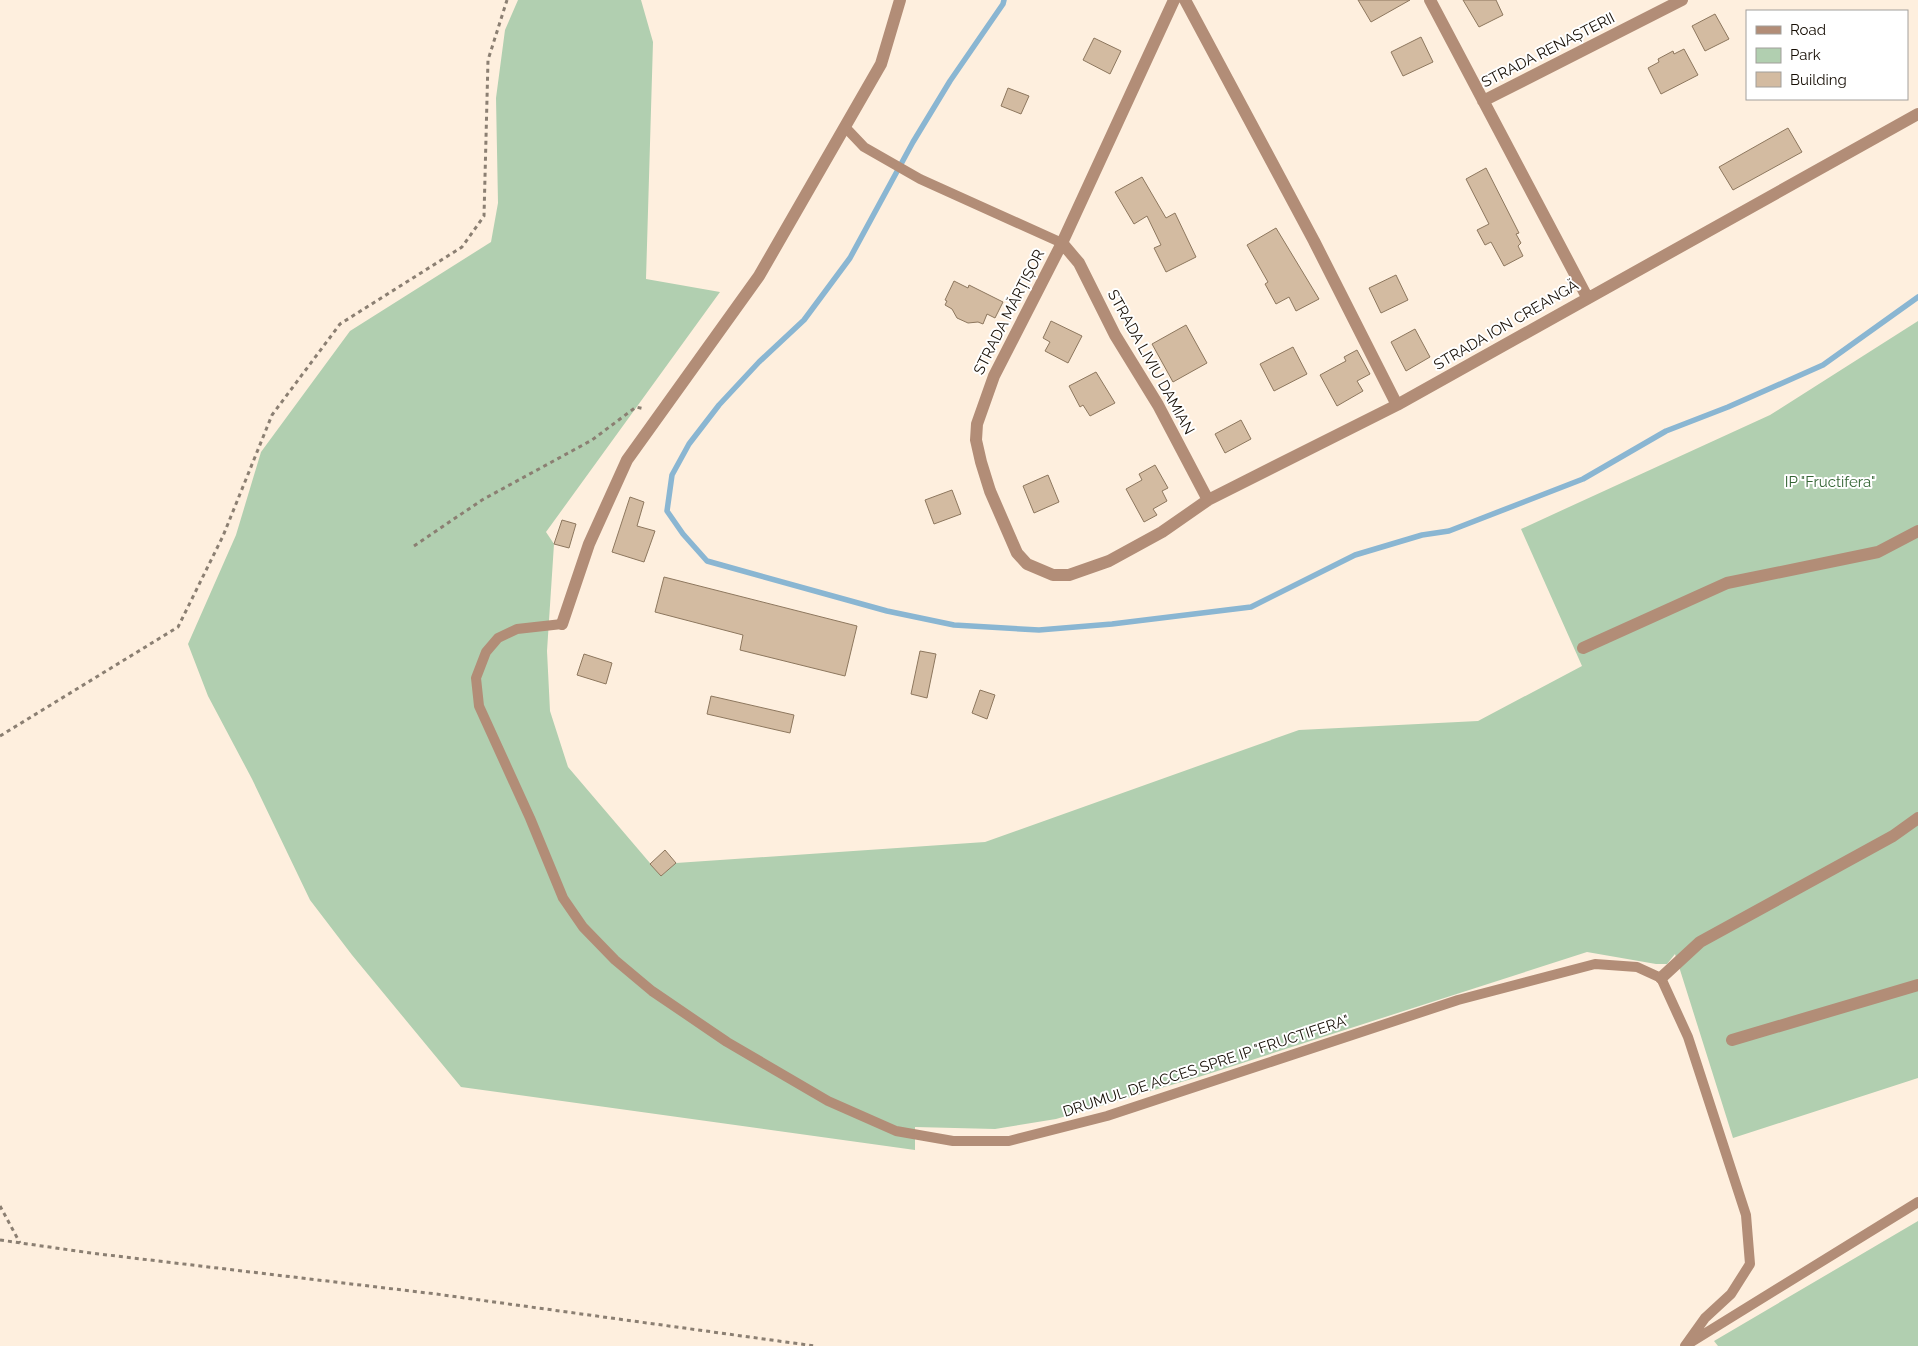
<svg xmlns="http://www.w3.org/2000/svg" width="1918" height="1346" font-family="Raleway,sans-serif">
	<rect width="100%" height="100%" fill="#feefde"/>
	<!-- green -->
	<path fill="#b1cfb0" d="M518,0H641L653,42L646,279L720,292L546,532L554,544L547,651L550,711L568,767L661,876L676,863L985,842L1299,730L1478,721L1582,666L1521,529L1770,415L1918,321V1078L1733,1138L1675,954L1667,964H1656L1587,952L1205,1075L1056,1119L995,1129L915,1127V1150L461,1087L352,955L310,900L252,779L208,696L188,644L236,535L261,452L350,331L491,242L498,203L496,98L505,30Z
		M1918,1221V1346H1718L1714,1341Z"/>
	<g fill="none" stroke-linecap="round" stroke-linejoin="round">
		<!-- stream -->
		<path stroke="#8ab6d2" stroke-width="5.5" d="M1004,0L1003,4L950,81L913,142L850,258L804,320L759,362L719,405L689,444L672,475L667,511L683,534L707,561L887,611L954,625L1039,630L1112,624L1251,607L1355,555L1422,535L1449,531L1583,479L1666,431L1728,407L1823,365L1918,297"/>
	</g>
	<!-- building -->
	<path fill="#d3bba1" stroke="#8d775e" d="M1358,0H1410L1371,22Z
		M1463,0H1496L1503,15L1479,27Z
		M1715,14L1729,39L1705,51L1692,26Z
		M1421,37L1433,62L1403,76L1391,52Z
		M1094,38L1121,51L1110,74L1083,60Z
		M1684,49L1698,75L1661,94L1648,68L1659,62L1658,59L1673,51L1674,54Z
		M1008,88L1029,96L1021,114L1001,106Z
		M1788,128L1802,152L1733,190L1719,167Z
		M1486,168L1519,233L1516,234L1521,243L1518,246L1523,256L1504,266L1491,242L1485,245L1477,230L1489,224L1466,179Z
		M1142,177L1166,218L1175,213L1196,257L1166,272L1154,248L1161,245L1147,216L1134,224L1115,192Z
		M1276,228L1319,299L1296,311L1289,297L1276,304L1265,284L1268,282L1247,245Z
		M1396,275L1408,300L1381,313L1369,288Z
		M954,281L968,288L969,285L1003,302L995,318L987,314L983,324L978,322L968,323L957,318L952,309L945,305L947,301L945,300Z
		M1051,321L1082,336L1068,363L1045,351L1050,342L1043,338Z
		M1186,325L1207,363L1173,382L1152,344Z
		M1415,329L1430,357L1406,371L1391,342Z
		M1293,347L1307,374L1274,391L1260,364Z
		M1357,350L1370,374L1357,381L1363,391L1337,406L1320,375L1346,361L1344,357Z
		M1096,372L1115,403L1090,416L1083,405L1080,407L1069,386Z
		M1241,420L1251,439L1225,453L1215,434Z
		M1155,465L1168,488L1162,491L1167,501L1153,509L1157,515L1144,522L1126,489L1142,480L1139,474Z
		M1048,475L1059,502L1034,513L1023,486Z
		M952,490L961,514L934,524L925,500Z
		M630,497L644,502L637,526L655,531L644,562L612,552Z
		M562,520L576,524L569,548L554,544Z
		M664,577L857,626L845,676L740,650L743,635L655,612Z
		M920,651L936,654L927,698L911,694Z
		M584,654L612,663L606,684L577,675Z
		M980,690L995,695L987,719L972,713Z
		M711,696L794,715L790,733L707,714Z
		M665,850L676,863L661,876L650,864Z"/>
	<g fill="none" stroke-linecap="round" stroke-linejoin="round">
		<!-- path -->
		<path stroke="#8b7f72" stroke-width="3" stroke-dasharray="4 4" stroke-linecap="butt" d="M414,546L482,500L592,440L636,407L645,409
			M0,736L178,627L223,536L272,415L340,324L462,247L484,216L488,60L507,0
			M0,1206L20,1243
			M0,1240L91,1253L436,1294L815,1346"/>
		<!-- lane -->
		<path stroke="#b28d77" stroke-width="10" d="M845,127L864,147L920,179L1062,243
			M562,624L517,629L498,638L486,652L476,678L479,706L530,818L563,898L583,927L615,960L652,991L727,1042L828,1101L896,1131L953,1141H1009L1107,1116L1458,1000L1595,964L1637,967L1661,978L1688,1037L1746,1215L1750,1264L1731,1294L1705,1318L1685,1346
			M1688,1344L1918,1202"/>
		<!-- street -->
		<path stroke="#b28d77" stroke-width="12" d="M1174,0L1062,243L994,376L977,424L976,440L981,462L990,491L1017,553L1027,564L1053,575H1069L1109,561L1162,532L1208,500L1397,405L1918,114
			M1185,0L1314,241L1397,405
			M1430,0L1587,297
			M1483,101L1682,0
			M1062,243L1079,263L1115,335L1158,405L1208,500
			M562,624L589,544L627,460L759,276L881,64L900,0
			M1583,648L1727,583L1878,552L1918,531
			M1661,978L1700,942L1893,836L1918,818
			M1732,1040L1918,985"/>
	</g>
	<g text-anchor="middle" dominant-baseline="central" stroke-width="4" stroke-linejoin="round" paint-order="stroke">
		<!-- street labels -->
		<g font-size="15" fill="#160e05" stroke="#fff">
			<text transform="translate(1548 50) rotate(-27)">STRADA RENAȘTERII</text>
			<text transform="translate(1009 312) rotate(-63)">STRADA MĂRȚIȘOR</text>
			<text transform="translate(1506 325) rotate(-30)">STRADA ION CREANGĂ</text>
			<text transform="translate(1151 362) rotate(61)">STRADA LIVIU DAMIAN</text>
			<text transform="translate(1206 1066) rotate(-18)">DRUMUL DE ACCES SPRE IP "FRUCTIFERA"</text>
		</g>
		<!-- park labels -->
		<g font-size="15" fill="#356535" stroke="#fff">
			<text x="1830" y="482">IP "Fructifera"</text>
		</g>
	</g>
	<!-- legend -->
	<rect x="1746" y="10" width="162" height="90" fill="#ffffff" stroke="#a29f9b"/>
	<rect x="1756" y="26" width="25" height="8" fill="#b28d77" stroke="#a29f9b"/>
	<text x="1790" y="35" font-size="15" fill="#160e05">Road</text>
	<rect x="1756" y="48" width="25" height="15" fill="#b1cfb0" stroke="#a29f9b"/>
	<text x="1790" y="60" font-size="15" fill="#160e05">Park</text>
	<rect x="1756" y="72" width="25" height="15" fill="#d3bba1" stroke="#a29f9b"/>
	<text x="1790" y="85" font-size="15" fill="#160e05">Building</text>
</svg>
